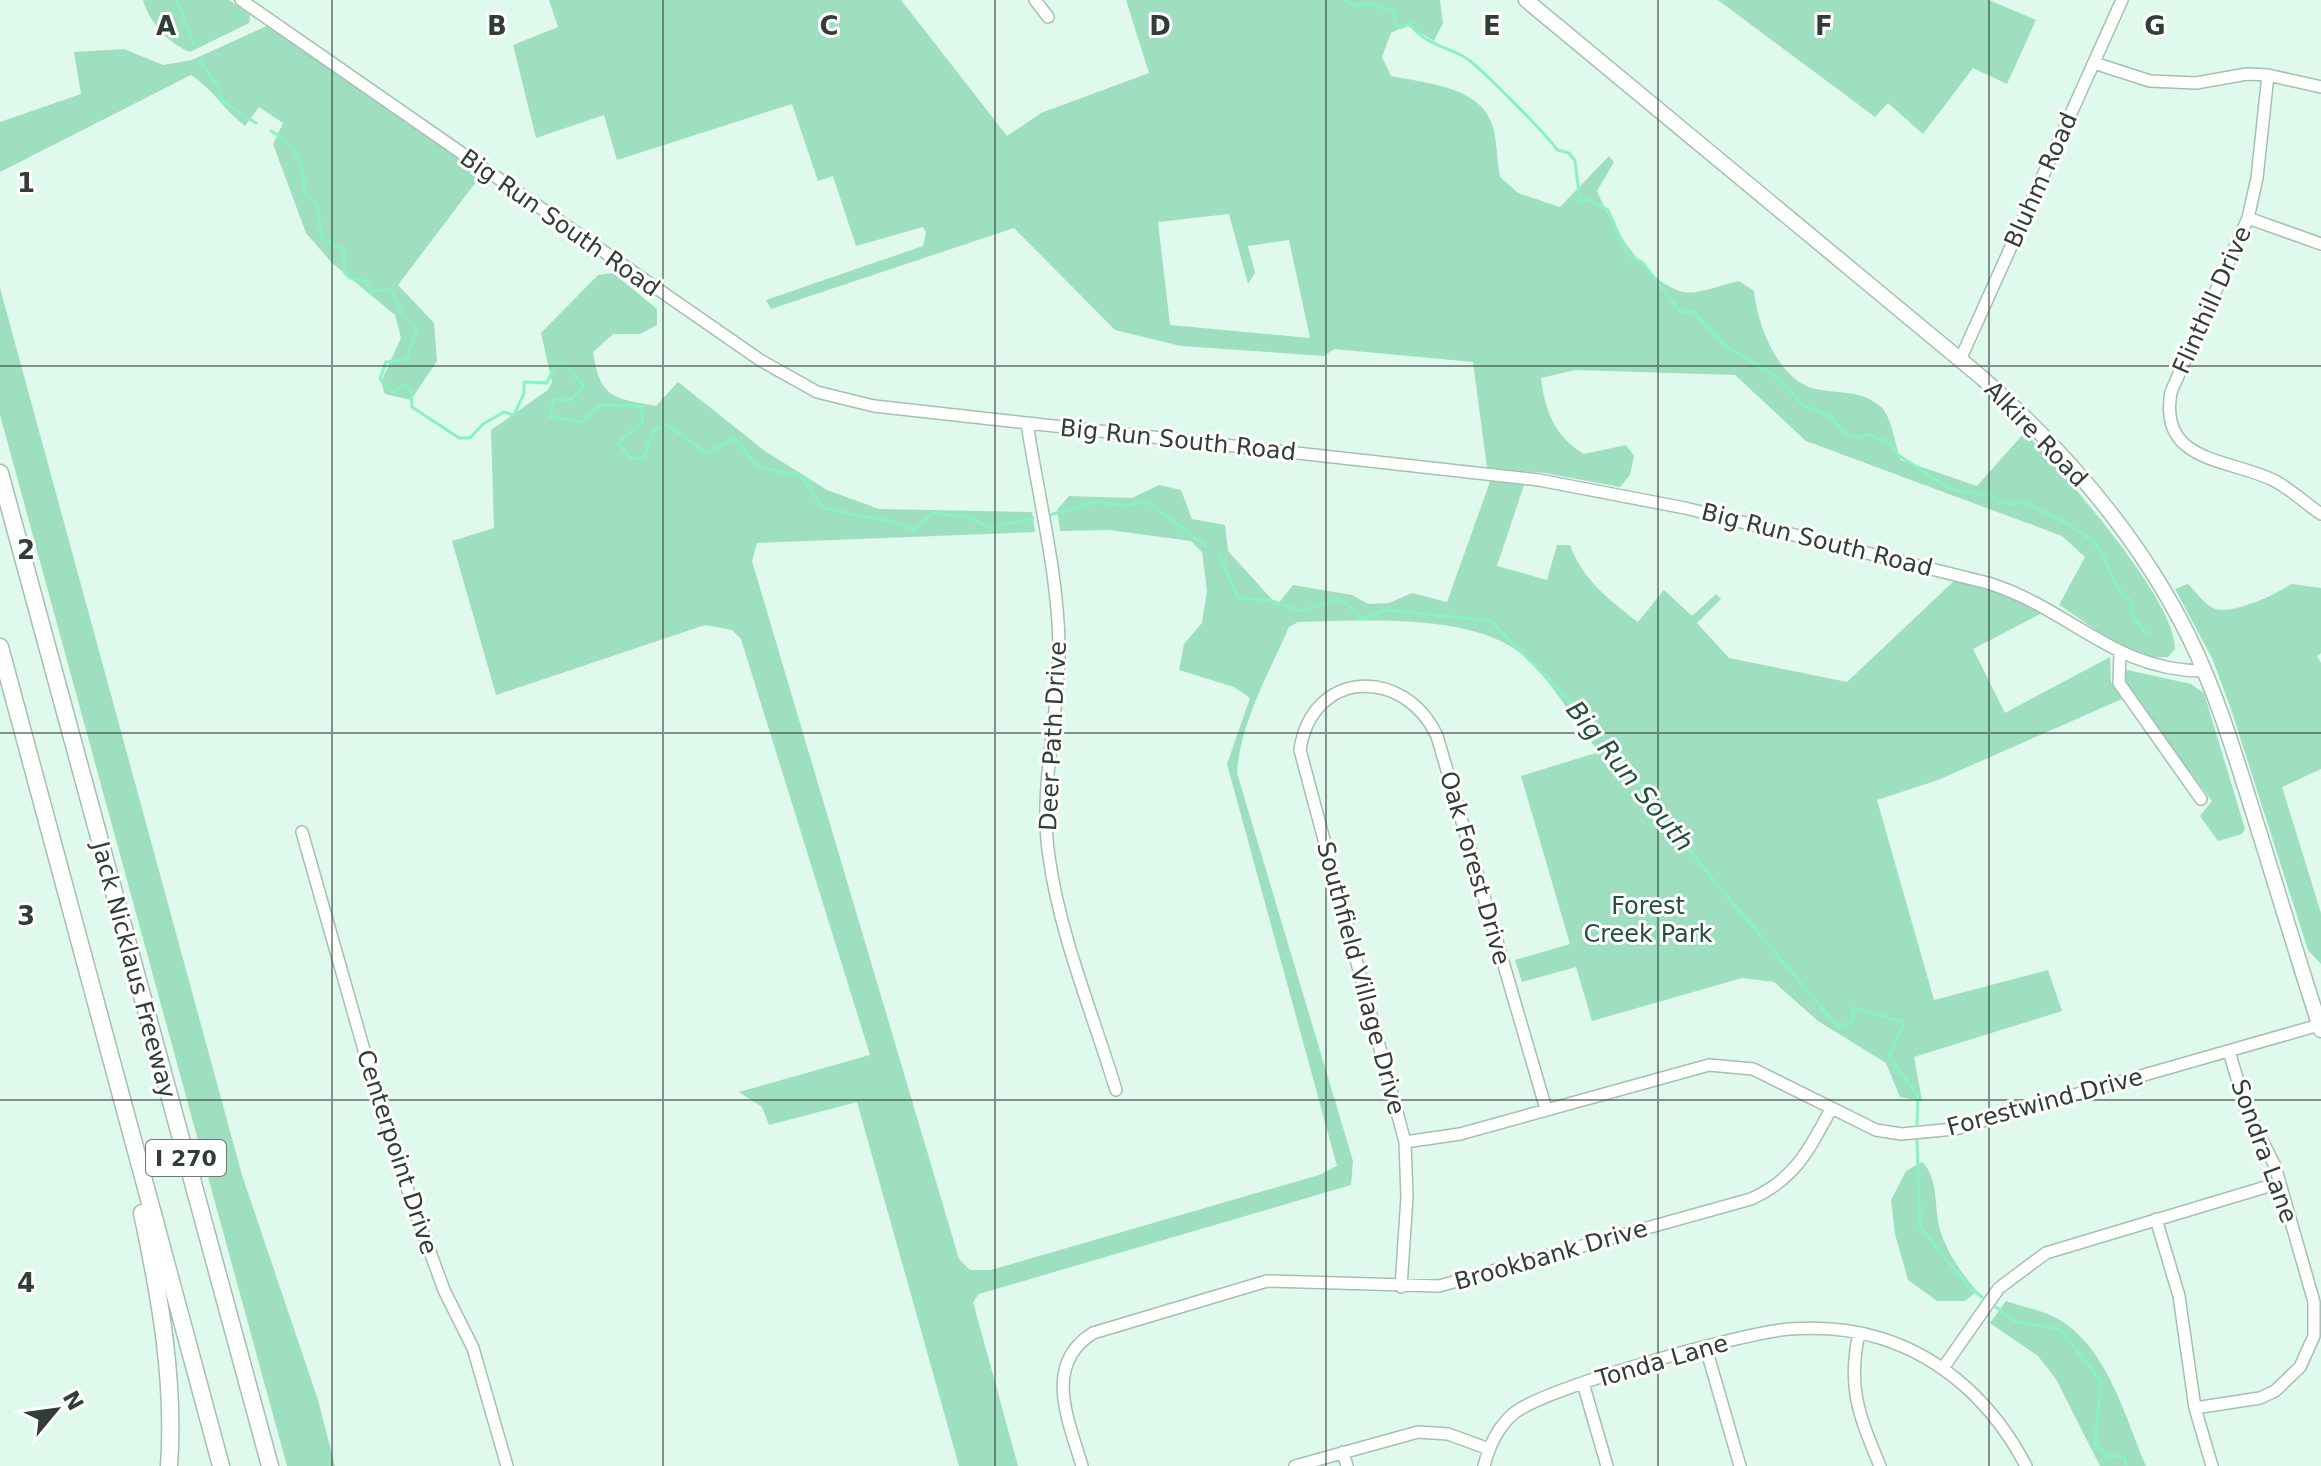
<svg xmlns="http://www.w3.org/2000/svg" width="2321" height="1466" font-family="'DejaVu Sans',sans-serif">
	<rect width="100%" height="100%" fill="#dff9ec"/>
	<!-- green -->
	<path fill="#9edfbf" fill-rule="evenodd" d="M143,0H229L250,15L249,23L190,52C169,44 149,22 143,0Z
		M549,0H901L1007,136L1041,113L1149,73L1126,0H1440L1443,23L1434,41L1406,25L1391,33L1382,57L1391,76C1424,83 1482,86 1493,127C1497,143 1497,160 1500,177L1518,193L1560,207L1609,156L1614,162L1597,191C1611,225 1646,284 1684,292C1699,295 1723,284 1739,281L1754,291C1757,323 1777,378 1812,388C1837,395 1861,388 1882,408C1892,418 1895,446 1901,460L1977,486L2025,432C2061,471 2176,599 2175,649L2168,657C2130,661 2090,624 2059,605L2085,557L2062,536L1806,441L1735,375L1575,370L1541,378C1545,411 1555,437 1584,454L1626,445L1634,456L1630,475L1620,487L1545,473L1487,468L1473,362L1334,349L1324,356L1181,346L1115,330L1014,228L771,309L766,300L923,246L926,233L923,227L856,246L833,176L818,181L792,104L617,160L604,115L536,138L513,45L558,27ZM1229,214L1248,284L1255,273L1248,246L1289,240L1310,338L1170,325L1158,222Z
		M1718,0H1989L2036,20L2007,84L1973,68L1923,134L1888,103L1875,117Z
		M269,25L482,174L398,285L434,323L437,361L411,400L385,394L381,382L401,338L395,315L332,263L306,233L273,144L283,123L259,107L245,126C224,110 213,89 191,75L0,172V122L81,94L74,52L124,49L163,65L192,60Z
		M613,273L657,309V325L640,334H613L593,352C600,399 614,398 656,406L678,382L765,451L827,490L879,509L1032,512L1035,532L757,543L752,561L959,1259L970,1270H991L1319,1175L1337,1166L1227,764L1250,698L1234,687L1179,670L1184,644L1202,623L1207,590L1202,552L1191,541L1109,530L1060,531L1057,510L1069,496L1132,498L1159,485L1181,490L1192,519L1225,525L1228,551L1277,605L1293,585L1352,595L1368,604L1389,603L1412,593L1447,602L1491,479L1525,482L1497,566L1547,580L1557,545H1570C1583,580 1609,600 1638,622L1664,590L1692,616L1716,594L1721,599L1697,623L1729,658L1847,682L1955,580L1999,591L2042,613L1973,649L2005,713L2110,657L2111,682L2122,699L1938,780L1877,800L1934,1000L2048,970L2062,1011L1914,1057L1922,1101L1900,1097L1886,1063L1818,1021L1774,982L1742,978L1592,1021L1576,967L1522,982L1515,960L1570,944L1521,776L1599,752C1576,723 1551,680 1524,656C1474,612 1361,621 1298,622L1289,627C1269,673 1240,723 1237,773L1353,1161L1351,1185L979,1294L973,1302L1018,1466H959L857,1102L769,1125L762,1107L739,1092L870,1055L741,639L732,630L705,625L496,695L452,541L494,528L491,430L548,390L552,382L541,333L598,275Z
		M0,288L242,1175L318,1400L335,1466H287L0,415Z
		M2188,584C2195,591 2203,602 2211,607C2228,618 2277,594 2291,584L2321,588V653L2317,656L2321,663V769L2282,787L2321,913V964L2308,950L2231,709L2212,658L2175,589Z
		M2127,670L2191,684L2204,693L2245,829L2242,834L2218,841L2200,816L2212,801L2132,695L2124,681Z
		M1922,1162C1940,1179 1933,1210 1941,1233C1949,1256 1961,1272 1977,1291L1965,1301H1937L1908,1280L1895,1234L1891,1200L1906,1171Z
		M2006,1301C2020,1306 2035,1309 2048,1314C2105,1338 2124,1414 2146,1466H2100L2056,1379L2038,1356L1990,1323Z"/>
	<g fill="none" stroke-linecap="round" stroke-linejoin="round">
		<!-- stream -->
		<path stroke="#88f2c2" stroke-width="3" d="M177,0L194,45
			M1343,0L1358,6L1367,3L1393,11L1396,24L1401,28L1410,23C1422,44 1446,46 1466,58C1479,66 1551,139 1557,150L1569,153L1575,161L1580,201L1589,200L1608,210L1628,255L1642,262L1681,313L1693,311L1725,346L1774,375L1804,406L1830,416L1847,435L1858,438L1867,434L1890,443L1898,455L1950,489L1992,496L2000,502L2013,505L2020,501C2042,511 2087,530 2100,550C2111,567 2113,592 2132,601C2128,616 2139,625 2148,635
			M200,61L218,86L222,101L256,123
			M271,131C296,144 305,166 304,193L317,204L322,238L344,250V272L350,278L366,281L371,292L390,289L403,315L417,328L407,359L386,362L380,379L393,392L405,384L411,391L412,407L459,438H470L483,424L504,412L514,415L524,393V382L547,383L555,365H565L584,386L569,401L554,399L550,417L582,422L600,405L641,406L643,422L618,443L631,459L644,458L653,431L666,424L707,453L734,438L759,467L801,476L823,508C853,516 887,517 914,530L933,513L968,517L990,528L1033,518
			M1050,515L1095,502L1125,506L1146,501L1206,546
			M1220,556L1238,598L1269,600L1302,611L1340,598L1362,619L1388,610L1491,621L1600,732L1706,871L1838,1027L1853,1022V1008L1904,1022L1889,1057L1918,1096L1917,1124
			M1917,1141L1920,1227L1968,1286L1982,1297
			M1996,1307L2014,1321L2061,1330L2101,1382L2095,1444L2107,1456L2125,1457L2126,1466"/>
		<!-- minor casing -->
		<g stroke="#a6bfb2" stroke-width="14">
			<path id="minor" d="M241,0L760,360L817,392L874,406L1539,480L1685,508L1988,583C2071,609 2113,671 2204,671
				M1035,0L1048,17
				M2094,63L2150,81L2196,83L2247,74L2268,75L2321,87
				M2268,75L2257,178L2248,218L2171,392C2158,464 2230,458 2275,481C2292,490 2306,504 2321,514
				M2248,218L2321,244
				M1960,360L2122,0
				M1027,423C1038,495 1058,574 1059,645C1060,717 1038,785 1049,857C1060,936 1093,1014 1116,1090
				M2120,654L2119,683L2201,799
				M302,832L370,1071L410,1197L444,1290L473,1348L507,1466
				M1405,1142L1460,1134L1709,1065L1753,1069L1876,1130L1901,1134L1955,1129L2319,1025
				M2156,1219L2179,1296L2195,1408L2212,1466
				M1401,1287L1407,1197L1405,1142L1300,750C1312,669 1404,666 1437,736L1546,1109
				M1859,1333C1847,1388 1859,1415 1880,1466
				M1706,1348L1740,1466
				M1943,1368L1999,1288L2046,1253L2279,1183
				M1583,1383L1607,1466
				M2195,1408L2260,1398L2275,1391L2300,1367L2314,1336V1302L2275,1166L2246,1109L2229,1051
				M1343,1452L1347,1466
				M1082,1466C1069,1421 1042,1365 1093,1333L1267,1281L1439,1286L1751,1199C1795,1179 1809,1150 1831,1109
				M1295,1466L1418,1432L1448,1434L1489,1449
				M1484,1466C1489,1446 1497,1428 1513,1414C1543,1388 1745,1332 1790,1329C1819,1327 1852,1329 1880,1338C1945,1358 1995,1406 2026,1466"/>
		</g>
		<!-- major casing -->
		<g stroke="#a6bfb2" stroke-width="17">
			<path id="major" d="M1526,0L1981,377C2064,450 2140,538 2189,637C2216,692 2234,751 2252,809C2275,882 2297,956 2321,1030"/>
		</g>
		<!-- highway casing -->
		<g stroke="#a6bfb2" stroke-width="19">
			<path id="highway" d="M0,473L270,1466
				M0,647L221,1466
				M142,1213C160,1297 175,1380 169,1466"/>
		</g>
		<!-- minor -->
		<use href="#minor" stroke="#fff" stroke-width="11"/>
		<!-- major -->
		<use href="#major" stroke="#fff" stroke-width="14"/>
		<!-- highway -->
		<use href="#highway" stroke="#fff" stroke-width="16"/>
	</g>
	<!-- grid -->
	<path fill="none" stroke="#333d38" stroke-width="2" stroke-opacity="0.55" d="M332,0V1466M663,0V1466M995,0V1466M1326,0V1466M1658,0V1466M1989,0V1466M0,366H2321M0,733H2321M0,1100H2321"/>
	<g text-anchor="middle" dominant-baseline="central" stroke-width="6" stroke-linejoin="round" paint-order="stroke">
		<!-- shield labels -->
		<rect fill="#fff" stroke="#707774" stroke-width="2" x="146" y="1140" width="80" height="36" rx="6"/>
		<g font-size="22" font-weight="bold" fill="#333d38">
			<text x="186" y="1158">I 270</text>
		</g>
		<!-- street labels -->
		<g font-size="24" fill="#333d38" stroke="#fff">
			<text transform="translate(2041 180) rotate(-66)">Bluhm Road</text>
			<text transform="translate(560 223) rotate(35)">Big Run South Road</text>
			<text transform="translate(2212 300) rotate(-66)">Flinthill Drive</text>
			<text transform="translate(2036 434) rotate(46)">Alkire Road</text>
			<text transform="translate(1178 440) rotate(6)">Big Run South Road</text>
			<text transform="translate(1817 540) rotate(14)">Big Run South Road</text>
			<text transform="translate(1053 736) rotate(-87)">Deer Path Drive</text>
			<text transform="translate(1475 868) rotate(74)">Oak Forest Drive</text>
			<text transform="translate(134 970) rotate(75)">Jack Nicklaus Freeway</text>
			<text transform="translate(1361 978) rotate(75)">Southfield Village Drive</text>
			<text transform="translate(2045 1102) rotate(-15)">Forestwind Drive</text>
			<text transform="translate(2264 1151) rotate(70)">Sondra Lane</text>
			<text transform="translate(397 1152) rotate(72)">Centerpoint Drive</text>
			<text transform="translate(1551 1255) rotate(-16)">Brookbank Drive</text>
			<text transform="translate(1662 1361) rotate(-16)">Tonda Lane</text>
		</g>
		<!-- park labels -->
		<g font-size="24" fill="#234f3c" stroke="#fff">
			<text x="1648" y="906">Forest<tspan x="1648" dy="28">Creek Park</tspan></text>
		</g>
		<!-- water labels -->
		<g font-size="26" font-style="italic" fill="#23503c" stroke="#fff">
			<text transform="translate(1630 776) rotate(51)">Big Run South</text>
		</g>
	</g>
	<g font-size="26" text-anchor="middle" font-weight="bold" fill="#333d38" stroke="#fff" stroke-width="6" stroke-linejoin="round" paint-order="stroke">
		<text x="166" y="35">A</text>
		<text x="497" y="35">B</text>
		<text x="829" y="35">C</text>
		<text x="1160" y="35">D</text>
		<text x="1492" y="35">E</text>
		<text x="1824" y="35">F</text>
		<text x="2155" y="35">G</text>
		<text x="26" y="192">1</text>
		<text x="26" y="559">2</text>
		<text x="26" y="925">3</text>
		<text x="26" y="1292">4</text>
	</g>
	<!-- north arrow -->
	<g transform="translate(56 1410) rotate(61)" stroke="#ffffff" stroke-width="6" paint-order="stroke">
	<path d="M0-6L14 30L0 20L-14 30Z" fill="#333d38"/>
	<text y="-12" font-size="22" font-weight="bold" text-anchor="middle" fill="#333d38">N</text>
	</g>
</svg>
